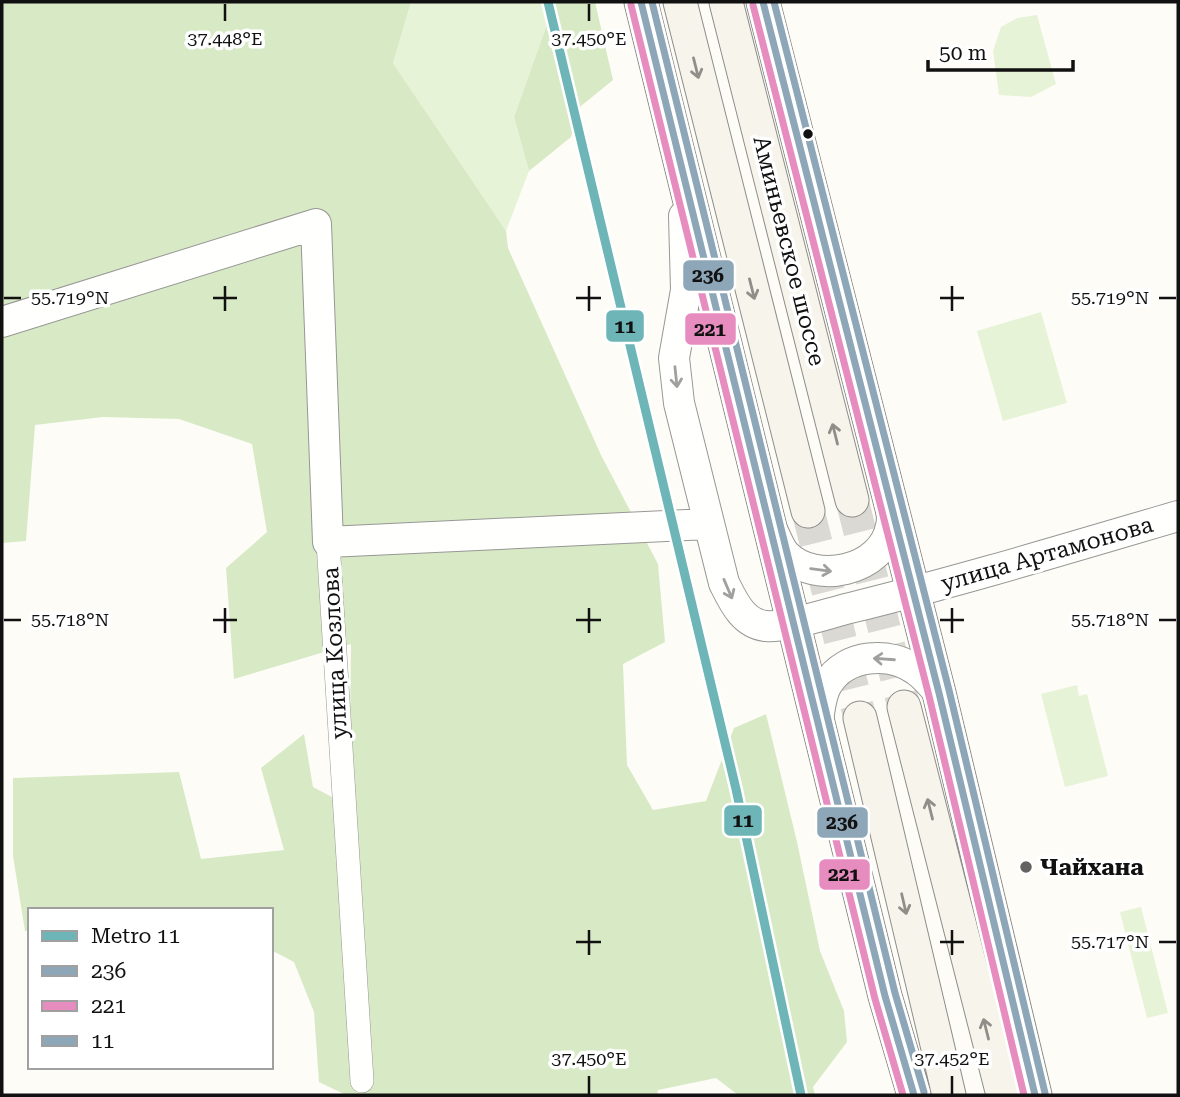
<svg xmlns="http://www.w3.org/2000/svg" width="1180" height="1097" font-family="'Roboto Serif',serif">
	<rect width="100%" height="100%" fill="#fdfcf7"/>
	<!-- green -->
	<path fill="#e7f3d7" d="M411,2H547L551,13L514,117L529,171L506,231L393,63Z
		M1037,15L1056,84L1031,97L999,95L993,51L1001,27L1017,18Z
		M1041,312L1067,403L1003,421L977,331Z
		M1077,685L1079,696L1087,694L1108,776L1065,787L1041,694Z
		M1141,907L1168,1013L1147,1018L1120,912Z"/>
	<!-- forest -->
	<path fill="#d8eac5" d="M2,2H411L393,63L506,231L508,248L601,455L658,564L665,642L623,664L627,765L653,810L706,801L734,728L766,714L797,842L820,951L844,1011L847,1042L813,1087L815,1095H738L716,1078L658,1090L657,1095H346L319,1082L314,1012L294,962L271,950V910H30V931H25L13,856V778L179,772L201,859L284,850L261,768L304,734L313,787L349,806L351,644L234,679L226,568L267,532L252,444L179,419L103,417L35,425L26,541L2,543Z
		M547,2H595L613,80L581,106L571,137L529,171L514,117L551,13Z"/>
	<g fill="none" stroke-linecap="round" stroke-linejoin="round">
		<!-- secondary-tunnel -->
		<path stroke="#dad9d4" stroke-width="33" stroke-dasharray="33 17" stroke-linecap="butt" d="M852,500L904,707
			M808,511L860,718"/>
		<!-- minor casing -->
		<g stroke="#979795" stroke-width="24">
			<path id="minor" d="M328,542L362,1081"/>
		</g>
		<!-- tertiary casing -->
		<g stroke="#979795" stroke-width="32">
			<path id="tertiary" d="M684,216L686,290L674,358L679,403L724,583C733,601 743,624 766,626C785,628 829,613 850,608C960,581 1069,548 1178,516
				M2,322L316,224L328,542L708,524
				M772,530C776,537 779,547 785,554C815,586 883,571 891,526C893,519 891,511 891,504
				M818,720C820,708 821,693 828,683C846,654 890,651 916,670C925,676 932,685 939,693"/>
		</g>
		<!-- secondary casing -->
		<g stroke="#8e8d8b" stroke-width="35">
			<path id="secondary" d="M641,2L885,996L914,1095
				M680,2L808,511
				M726,2L852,500
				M763,2L939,693L1035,1095
				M904,707L1003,1095
				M860,718L949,1095"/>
		</g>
		<!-- minor -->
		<use href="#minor" stroke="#fffffe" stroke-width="23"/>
		<!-- tertiary -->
		<use href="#tertiary" stroke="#fffffe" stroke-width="30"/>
		<!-- secondary -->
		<use href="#secondary" stroke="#f6f4eb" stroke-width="33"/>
		<!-- bus-1 casing -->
		<g stroke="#fff" stroke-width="12">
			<path id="bus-1" d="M641,2L885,996L914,1095
				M763,2L939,693L1035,1095"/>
		</g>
		<!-- bus-2 casing -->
		<g stroke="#fff" stroke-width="12">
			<path id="bus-2" d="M631,5L875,999L903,1095
				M753,5L929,696L1024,1095"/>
		</g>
		<!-- bus-3 casing -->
		<g stroke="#fff" stroke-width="12">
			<path id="bus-3" d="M652,2L895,993L924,1092
				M774,2L949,690L1045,1093"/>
		</g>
		<!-- bus-1 -->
		<use href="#bus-1" stroke="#8da6b8" stroke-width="7"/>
		<!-- bus-2 -->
		<use href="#bus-2" stroke="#e78cbf" stroke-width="7"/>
		<!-- bus-3 -->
		<use href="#bus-3" stroke="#8da6b8" stroke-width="7"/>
		<!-- metro-1 casing -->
		<g stroke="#fff" stroke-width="14">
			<path id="metro-1" d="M548,2L736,789L801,1095"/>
		</g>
		<!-- metro-1 -->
		<use href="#metro-1" stroke="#6eb5b7" stroke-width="9"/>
	</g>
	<!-- one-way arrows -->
	<defs><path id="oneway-shaft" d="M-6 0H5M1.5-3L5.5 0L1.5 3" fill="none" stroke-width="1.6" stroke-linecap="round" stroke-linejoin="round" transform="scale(1.75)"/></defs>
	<g stroke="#8f8e89">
		<use href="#oneway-shaft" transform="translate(696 68) rotate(76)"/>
		<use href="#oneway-shaft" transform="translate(752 289) rotate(76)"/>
		<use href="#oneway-shaft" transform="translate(835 434) rotate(-104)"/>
		<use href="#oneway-shaft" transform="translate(930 809) rotate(-104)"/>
		<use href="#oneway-shaft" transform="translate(904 904) rotate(77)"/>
		<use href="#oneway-shaft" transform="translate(986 1029) rotate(-104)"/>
	</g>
	<g stroke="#a0a09f">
		<use href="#oneway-shaft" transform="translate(676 377) rotate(84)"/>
		<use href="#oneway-shaft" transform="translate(821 570) rotate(8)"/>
		<use href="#oneway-shaft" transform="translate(728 589) rotate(67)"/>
		<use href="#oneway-shaft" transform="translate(884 659) rotate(-176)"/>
	</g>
	<!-- ticks -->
	<path fill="none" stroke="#111" stroke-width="2.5" d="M225,4V21M589,4V21M225,286V311M589,286V311M952,286V311M4,298H21M213,298H237M576,298H601M940,298H964M1159,298H1176M225,608V633M589,608V633M952,608V633M4,620H21M213,620H237M576,620H601M940,620H964M1159,620H1176M589,930V955M952,930V955M576,942H601M940,942H964M1159,942H1176M589,1076V1094M952,1076V1094"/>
	<!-- markers -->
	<circle fill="#111" stroke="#fff" stroke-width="2.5" cx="808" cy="134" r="6"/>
	<circle fill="#646362" stroke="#fff" stroke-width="2.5" cx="1026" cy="867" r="7"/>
	<g text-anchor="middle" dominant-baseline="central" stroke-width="7" stroke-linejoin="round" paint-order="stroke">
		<!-- street labels -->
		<g font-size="23" fill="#111" stroke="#fff">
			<text transform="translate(789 251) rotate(76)">Аминьевское шоссе</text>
			<text transform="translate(1047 554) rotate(-16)">улица Артамонова</text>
			<text transform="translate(335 653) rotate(-93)">улица Козлова</text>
		</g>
		<!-- poi labels -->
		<g font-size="23" font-weight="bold" fill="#111" stroke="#fff" text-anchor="start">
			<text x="1040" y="867">Чайхана</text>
		</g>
	</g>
	<g font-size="18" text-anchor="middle" fill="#111" stroke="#fff" stroke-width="7" stroke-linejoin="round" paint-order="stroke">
		<text x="225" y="45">37.448°E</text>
		<text x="589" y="45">37.450°E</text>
		<text x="70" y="304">55.719°N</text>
		<text x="1110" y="304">55.719°N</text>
		<text x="70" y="626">55.718°N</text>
		<text x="1110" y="626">55.718°N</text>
		<text x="1110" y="948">55.717°N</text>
		<text x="589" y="1065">37.450°E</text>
		<text x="952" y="1065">37.452°E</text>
	</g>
	<g stroke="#fff" stroke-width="2.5">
		<rect x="682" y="259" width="53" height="33" rx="7" fill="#8da6b8"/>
		<rect x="605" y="309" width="40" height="34" rx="7" fill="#6eb5b7"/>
		<rect x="684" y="312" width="53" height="34" rx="7" fill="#e78cbf"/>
		<rect x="723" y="804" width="40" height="33" rx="7" fill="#6eb5b7"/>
		<rect x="816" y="806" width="53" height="33" rx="7" fill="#8da6b8"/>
		<rect x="818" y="858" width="53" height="33" rx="7" fill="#e78cbf"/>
	</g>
	<g font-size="19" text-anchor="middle" font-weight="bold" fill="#111">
		<text x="708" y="282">236</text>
		<text x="625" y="333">11</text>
		<text x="710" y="336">221</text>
		<text x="743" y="827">11</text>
		<text x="842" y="829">236</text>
		<text x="844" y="881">221</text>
	</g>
	<!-- border -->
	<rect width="1180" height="1097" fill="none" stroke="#111111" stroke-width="7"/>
	<!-- legend -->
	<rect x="28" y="908" width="245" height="161" fill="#ffffff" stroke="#a0a0a0" stroke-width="2"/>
	<rect x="42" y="931" width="35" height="10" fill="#6eb5b7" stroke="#a0a0a0" stroke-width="2"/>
	<text x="91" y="943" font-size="21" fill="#111111">Metro 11</text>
	<rect x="42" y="966" width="35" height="10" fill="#8da6b8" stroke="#a0a0a0" stroke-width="2"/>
	<text x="91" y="978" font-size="21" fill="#111111">236</text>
	<rect x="42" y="1001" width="35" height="10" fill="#e78cbf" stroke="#a0a0a0" stroke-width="2"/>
	<text x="91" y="1013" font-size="21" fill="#111111">221</text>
	<rect x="42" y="1036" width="35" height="10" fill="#8da6b8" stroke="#a0a0a0" stroke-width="2"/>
	<text x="91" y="1048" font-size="21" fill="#111111">11</text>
	<!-- scale -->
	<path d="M928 60v10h145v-10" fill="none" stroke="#111111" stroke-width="3.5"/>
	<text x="939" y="60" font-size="21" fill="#111111" stroke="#ffffff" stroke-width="5" paint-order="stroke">50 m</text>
</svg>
